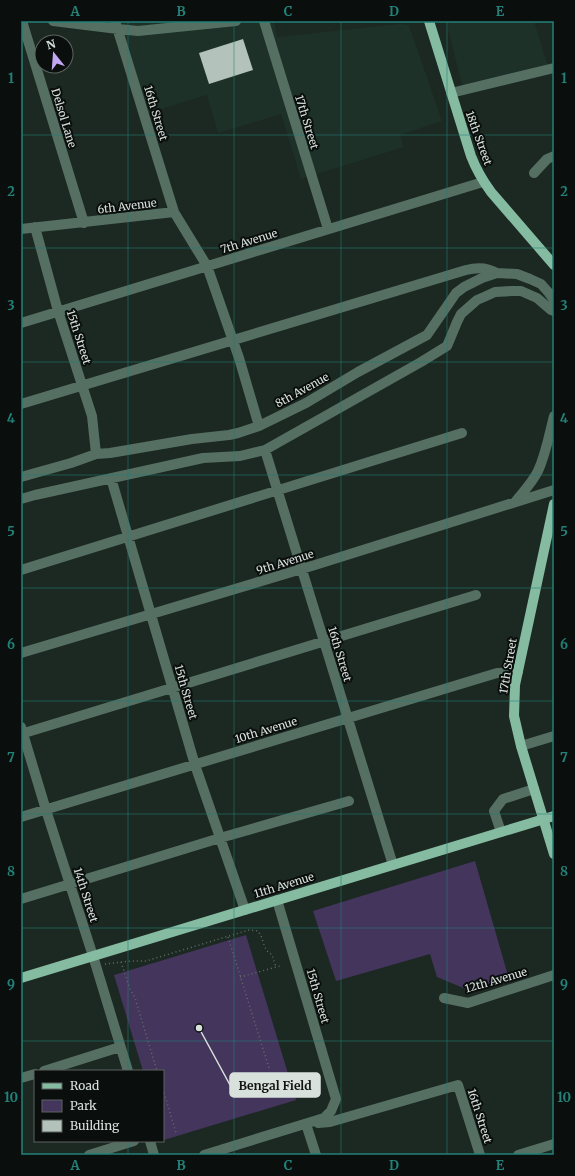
<svg xmlns="http://www.w3.org/2000/svg" width="575" height="1176" font-family="Merriweather,serif">
	<rect width="100%" height="100%" fill="#1c2822"/>
	<!-- built -->
	<path fill="#1d3128" d="M53,21H274L277,37L400,24L409,25L442,121L400,135L404,147L301,179L281,114L218,133L207,95L145,114L118,29Z
		M452,21H534L549,70L464,93L447,25Z"/>
	<!-- green -->
	<path fill="#44355d" d="M475,861L509,979L468,990L437,977L430,954L336,981L313,911Z
		M246,935L296,1100L164,1140L163,1071H143L114,975Z"/>
	<!-- building -->
	<path fill="#b3c3bb" d="M243,39L253,70L209,84L199,53Z"/>
	<g fill="none" stroke-linecap="round" stroke-linejoin="round">
		<!-- path -->
		<path stroke="#636e68" stroke-width="1.5" stroke-dasharray="1 3" stroke-linecap="butt" d="M228,937L269,1068
			M121,962L130,989L135,998L157,1071
			M105,964L131,961H146L249,930L258,931L261,936L266,950L272,955L276,967
			M240,977L280,966
			M163,1089L176,1133"/>
		<!-- minor -->
		<path stroke="#556f63" stroke-width="10" d="M22,21L84,223
			M53,21L118,29L138,31L236,21
			M115,21L174,212L207,266L239,358L259,426
			M264,21L328,229
			M451,93L554,68
			M534,173L547,159L554,156
			M35,227L58,311L92,416L96,454
			M21,229L174,212
			M21,323L483,182
			M21,404L466,270C477,267 487,267 497,273
			M265,450L393,865
			M21,477L71,463L96,454L110,453L192,439L229,435L238,433L259,426L306,403L358,372L427,335L456,293L464,287L482,278L497,273L517,274L530,279L541,284L549,293L554,300
			M111,478L195,765L245,910
			M21,499L35,495L203,458L240,456L265,450L421,362L447,346L450,339L457,322L461,314L477,300L484,297L495,292L512,291H521L537,298L551,310L554,311
			M515,502C523,492 532,483 538,471C546,454 549,435 554,416
			M21,570L462,433
			M21,653L315,565L554,490
			M21,727L46,810L93,956L128,1071
			M21,734L476,595
			M521,746L554,736
			M21,817L497,673L518,672
			M501,832L494,811L503,799L534,789
			M21,899L220,838L349,801
			M444,998L468,1003L554,975
			M44,1071L120,1047
			M21,1078L35,1074
			M318,1123L330,1122L458,1085L480,1155
			M306,1124L316,1155
			M150,1141L154,1155
			M89,1155L134,1141
			M204,1155L324,1118L331,1111L336,1099L277,900
			M518,1155L554,1144"/>
		<!-- major -->
		<path stroke="#84bba1" stroke-width="10" d="M429,21L471,156C476,169 483,181 491,192L554,265
			M554,504L515,685L514,716L521,746L554,854
			M21,978L554,816"/>
	</g>
	<!-- grid -->
	<path fill="none" stroke="#238179" stroke-width="1" stroke-opacity="0.55" d="M128,21V1071M234,21V1155M341,21V1155M447,21V1155M21,135H554M21,248H554M21,362H554M21,475H554M21,588H554M21,701H554M21,814H554M21,928H554M21,1041H554M128,1141V1155"/>
	<g text-anchor="middle" dominant-baseline="central" stroke-width="4" stroke-linejoin="round" paint-order="stroke">
		<!-- street labels -->
		<g font-size="11" fill="#d9e1dd" stroke="#0a0f0d">
			<text transform="translate(156 113) rotate(73)">16th Street</text>
			<text transform="translate(64 118) rotate(73)">Delsol Lane</text>
			<text transform="translate(307 122) rotate(73)">17th Street</text>
			<text transform="translate(479 138) rotate(70)">18th Street</text>
			<text transform="translate(127 206) rotate(-7)">6th Avenue</text>
			<text transform="translate(249 241) rotate(-17)">7th Avenue</text>
			<text transform="translate(79 337) rotate(72)">15th Street</text>
			<text transform="translate(302 390) rotate(-29)">8th Avenue</text>
			<text transform="translate(285 562) rotate(-17)">9th Avenue</text>
			<text transform="translate(340 654) rotate(73)">16th Street</text>
			<text transform="translate(508 666) rotate(-80)">17th Street</text>
			<text transform="translate(186 692) rotate(74)">15th Street</text>
			<text transform="translate(266 730) rotate(-17)">10th Avenue</text>
			<text transform="translate(284 885) rotate(-17)">11th Avenue</text>
			<text transform="translate(86 895) rotate(72)">14th Street</text>
			<text transform="translate(496 980) rotate(-16)">12th Avenue</text>
			<text transform="translate(318 996) rotate(74)">15th Street</text>
			<text transform="translate(480 1116) rotate(72)">16th Street</text>
		</g>
	</g>
	<!-- callouts -->
	<path fill="none" stroke="#d9e1dd" stroke-width="1.5" d="M199 1028L230 1085"/>
	<circle fill="#d9e1dd" stroke="#0a0f0d" stroke-width="1.5" cx="199" cy="1028" r="4"/>
	<rect fill="#d9e1dd" stroke="#d9e1dd" stroke-width="1.5" x="230" y="1073" width="90" height="24" rx="4"/>
	<g font-size="12" text-anchor="middle" font-weight="bold" fill="#111">
		<text x="275" y="1090">Bengal Field</text>
	</g>
	<!-- border -->
	<rect width="575" height="1176" fill="none" stroke="#0a0f0d" stroke-width="44"/>
	<!-- legend -->
	<rect x="34" y="1070" width="130" height="72" fill="#0a0f0d" stroke="#5d6360"/>
	<rect x="42" y="1083" width="20" height="6" fill="#84bba1" stroke="#5d6360"/>
	<text x="70" y="1090" font-size="12" fill="#d9e1dd">Road</text>
	<rect x="42" y="1100" width="20" height="12" fill="#44355d" stroke="#5d6360"/>
	<text x="70" y="1110" font-size="12" fill="#d9e1dd">Park</text>
	<rect x="42" y="1120" width="20" height="12" fill="#b3c3bb" stroke="#5d6360"/>
	<text x="70" y="1130" font-size="12" fill="#d9e1dd">Building</text>
	<!-- north arrow -->
	<g transform="translate(54 54) rotate(343)"><circle r="19" fill="#0a0f0d" stroke="#5d6360"/>
	<path d="M0-3L7 15L0 10L-7 15Z" fill="#c2a8f2"/>
	<text y="-6" font-size="11" font-weight="bold" text-anchor="middle" fill="#d9e1dd">N</text>
	</g>
	<rect x="22" y="22" width="531" height="1132" fill="none" stroke="#238179" stroke-width="1.5"/>
	<g font-size="13" text-anchor="middle" font-weight="bold" fill="#238179">
		<text x="75" y="16">A</text>
		<text x="181" y="16">B</text>
		<text x="288" y="16">C</text>
		<text x="394" y="16">D</text>
		<text x="500" y="16">E</text>
		<text x="11" y="83">1</text>
		<text x="564" y="83">1</text>
		<text x="11" y="196">2</text>
		<text x="564" y="196">2</text>
		<text x="11" y="310">3</text>
		<text x="564" y="310">3</text>
		<text x="11" y="423">4</text>
		<text x="564" y="423">4</text>
		<text x="11" y="536">5</text>
		<text x="564" y="536">5</text>
		<text x="11" y="649">6</text>
		<text x="564" y="649">6</text>
		<text x="11" y="762">7</text>
		<text x="564" y="762">7</text>
		<text x="11" y="876">8</text>
		<text x="564" y="876">8</text>
		<text x="11" y="989">9</text>
		<text x="564" y="989">9</text>
		<text x="11" y="1102">10</text>
		<text x="564" y="1102">10</text>
		<text x="75" y="1170">A</text>
		<text x="181" y="1170">B</text>
		<text x="288" y="1170">C</text>
		<text x="394" y="1170">D</text>
		<text x="500" y="1170">E</text>
	</g>
</svg>
